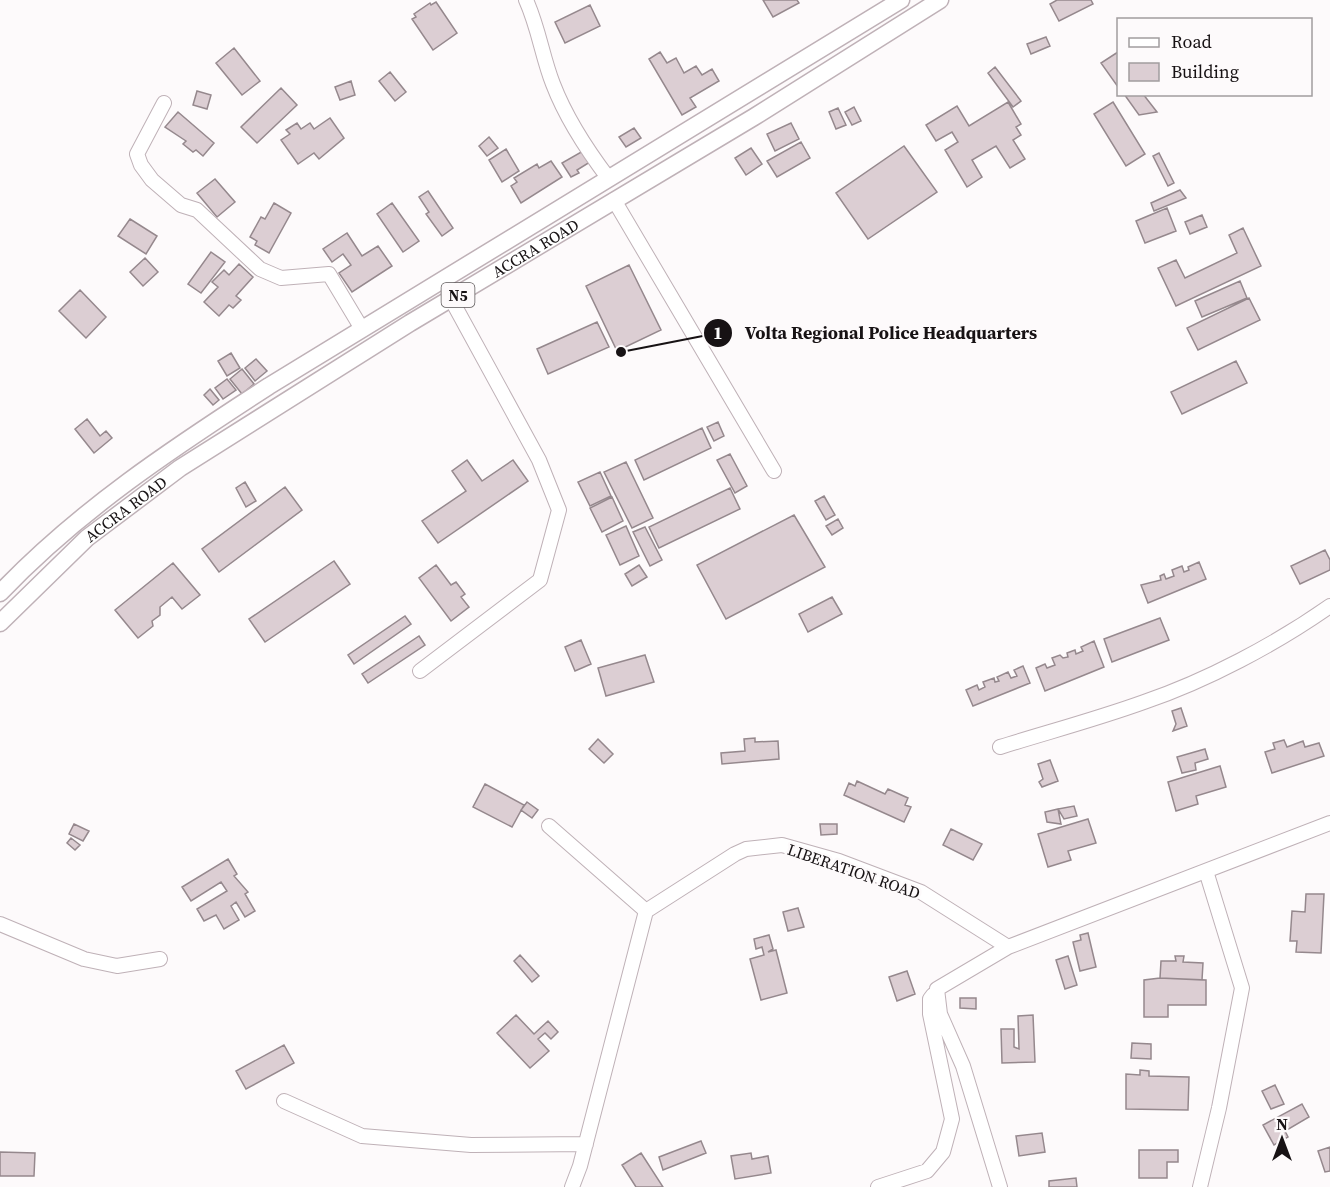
<svg xmlns="http://www.w3.org/2000/svg" width="1330" height="1187" font-family="'Source Serif 4',serif">
	<rect width="100%" height="100%" fill="#fdfafb"/>
	<!-- building -->
	<path fill="#dcced3" stroke="#95888d" stroke-width="1.5" d="M763,0H797L799,3L773,17Z
		M1057,0H1091L1093,4L1059,21L1050,4Z
		M436,2L457,33L433,50L412,19L416,17L414,14L430,3L431,5Z
		M590,5L600,26L565,43L555,22Z
		M1046,37L1050,46L1031,54L1027,44Z
		M234,48L260,81L242,95L216,63Z
		M660,52L667,63L676,58L684,73L696,66L702,75L712,69L719,81L690,98L696,107L682,115L649,59Z
		M1118,52V87L1101,63Z
		M995,67L1021,101L1013,107L988,73Z
		M390,72L406,92L395,101L379,81Z
		M351,81L355,95L340,100L335,87Z
		M281,88L297,105L257,143L241,127Z
		M197,91L211,95L207,109L193,105Z
		M1124,94H1143L1157,112L1139,115Z
		M1008,102L1021,124L1016,127L1021,135L1013,140L1025,159L1010,168L996,146L972,160L982,177L967,187L945,150L958,142L952,132L936,141L926,125L957,106L969,126Z
		M1113,102L1145,154L1126,166L1094,114Z
		M854,107L861,121L852,125L845,112Z
		M838,108L846,125L836,129L829,112Z
		M178,112L214,143L203,156L196,150L193,152L183,144L186,141L165,127Z
		M330,118L344,138L319,159L314,153L298,164L281,140L290,134L286,130L297,123L301,129L310,123L314,129Z
		M791,123L799,139L775,151L767,134Z
		M634,128L641,138L626,147L619,137Z
		M489,137L498,148L487,156L479,146Z
		M801,142L810,158L777,177L767,161Z
		M904,146L937,192L868,239L836,193Z
		M751,148L762,164L746,175L735,158Z
		M506,149L519,171L502,182L489,160Z
		M583,151L590,162L577,170L579,173L571,177L562,163Z
		M1159,153L1174,183L1168,186L1153,156Z
		M551,161L562,177L521,203L511,186L517,182L514,178L537,164L539,168Z
		M215,179L235,202L217,217L197,193Z
		M1180,190L1186,198L1154,211L1151,203Z
		M428,191L453,228L442,236L426,214L429,212L419,197Z
		M274,203L291,213L269,253L255,245L257,241L250,237L261,217L265,219Z
		M392,203L419,241L403,252L377,214Z
		M1167,208L1176,231L1145,243L1136,221Z
		M1202,215L1207,227L1190,234L1185,222Z
		M130,219L157,236L146,254L118,236Z
		M1243,228L1261,266L1176,306L1158,268L1176,260L1185,278L1237,253L1229,235Z
		M347,233L362,256L378,246L392,266L352,292L339,273L351,265L343,254L332,262L323,249Z
		M211,252L225,262L201,293L188,284Z
		M145,258L158,272L143,286L130,272Z
		M239,264L253,277L236,296L241,300L233,308L229,305L219,316L204,302L218,287L212,282L224,270L229,275Z
		M629,265L661,330L617,351L586,286Z
		M1240,281L1247,298L1202,317L1195,301Z
		M80,290L106,317L86,338L59,311Z
		M1249,298L1260,320L1198,350L1187,328Z
		M597,322L609,347L548,374L537,349Z
		M231,353L240,368L227,376L218,361Z
		M256,359L267,371L255,381L245,368Z
		M1236,361L1247,383L1182,414L1171,392Z
		M242,369L254,384L242,394L230,379Z
		M227,379L236,390L223,399L215,388Z
		M210,389L219,400L213,405L204,395Z
		M87,419L100,436L106,431L112,438L94,453L75,429Z
		M718,422L724,436L714,441L707,427Z
		M702,428L711,448L644,480L635,460Z
		M730,454L747,486L735,493L717,460Z
		M467,460L482,481L513,460L528,481L438,543L422,521L466,491L452,471Z
		M626,462L653,518L632,528L604,472Z
		M600,472L611,496L590,506L578,482Z
		M245,482L256,501L246,507L236,488Z
		M285,487L302,510L219,572L202,549Z
		M730,488L740,509L659,548L649,527Z
		M824,496L835,515L826,520L815,501Z
		M612,497L623,521L602,532L590,508Z
		M794,515L825,567L726,619L697,565Z
		M838,519L843,528L832,535L826,526Z
		M626,526L639,556L620,565L606,535Z
		M645,527L662,560L650,566L633,532Z
		M1325,550L1330,560V570L1300,584L1291,566Z
		M334,561L350,584L265,642L249,619Z
		M1199,562L1206,579L1148,603L1141,585L1161,580L1160,576L1164,574L1166,579L1174,576L1172,570L1182,566L1184,572L1189,570L1188,567Z
		M173,563L200,595L182,609L172,597L160,607V615L152,621L153,626L138,638L115,610Z
		M436,565L451,585L456,582L465,594L461,597L469,607L451,621L419,578Z
		M639,565L647,577L632,586L625,574Z
		M832,597L842,614L808,632L799,614Z
		M405,616L411,624L354,664L348,655Z
		M1160,618L1169,640L1112,662L1104,639Z
		M419,636L425,645L368,683L362,674Z
		M581,640L591,664L575,671L565,647Z
		M1094,641L1104,667L1045,691L1036,668L1045,664L1047,668L1055,665L1052,658L1060,655L1063,658L1068,657L1067,653L1075,650L1076,654L1083,651L1081,647Z
		M645,655L654,682L606,696L598,668Z
		M1023,666L1030,683L973,706L966,690L977,685L979,690L985,687L983,682L994,678L995,682L999,681L997,677L1008,672L1011,678L1017,676L1014,670Z
		M1181,708L1187,726L1173,731L1176,724L1172,711Z
		M755,738V742L778,741L779,759L722,764L721,753L745,751L744,739Z
		M598,739L613,754L604,763L589,749Z
		M1284,740L1287,747L1303,741L1305,747L1319,743L1324,756L1272,773L1265,752L1275,749L1273,743Z
		M1205,749L1208,759L1195,763L1196,770L1182,773L1177,757Z
		M1050,760L1058,781L1042,787L1039,782L1043,779L1038,764Z
		M1220,766L1226,787L1196,796L1198,804L1176,811L1168,782Z
		M857,781L885,794L888,789L908,798L905,805L911,807L904,822L844,795L849,783L855,786Z
		M485,784L524,805L512,827L473,807Z
		M527,802L538,810L532,818L521,810Z
		M1074,806L1077,816L1064,819L1058,809Z
		M1058,809L1061,824L1047,822L1045,812Z
		M1088,819L1096,843L1068,851L1071,860L1048,867L1038,834Z
		M74,824L89,831L83,841L69,834Z
		M820,824H837V834L821,835Z
		M951,829L982,844L973,860L943,845Z
		M71,838L80,845L75,850L67,843Z
		M228,859L237,874L234,876L248,892L245,894L255,911L245,917L236,902L231,906L239,920L224,929L216,915L204,921L197,909L227,891L221,882L191,901L182,887Z
		M1306,894H1324L1321,953L1296,952L1297,941H1290L1292,911L1305,912Z
		M798,908L804,927L788,931L783,912Z
		M1088,933L1096,967L1080,971L1073,942L1081,940L1080,935Z
		M769,935L773,949L768,952L776,950L787,993L761,1000L750,959L764,955L762,947L756,949L754,939Z
		M520,955L539,976L532,982L514,961Z
		M1068,956L1077,985L1065,989L1056,960Z
		M1175,956H1184L1183,962L1203,963L1202,980L1160,978L1161,961H1176Z
		M907,971L915,994L897,1001L889,977Z
		M1160,978L1206,980V1005H1168V1017H1144V980Z
		M960,998H976V1009L960,1008Z
		M516,1015L534,1034L548,1021L558,1032L551,1039L545,1033L538,1039L549,1051L530,1068L497,1033Z
		M1033,1015L1035,1062L1002,1063L1001,1029H1014V1047L1019,1049L1018,1016Z
		M1132,1043L1151,1044V1059L1131,1058Z
		M284,1045L294,1063L246,1089L236,1071Z
		M1140,1070L1149,1071V1076L1189,1077L1188,1110L1126,1109V1074L1140,1075Z
		M1275,1085L1284,1104L1271,1109L1262,1091Z
		M1302,1104L1309,1117L1285,1131L1288,1137L1274,1145L1263,1125Z
		M1042,1133L1045,1152L1019,1156L1016,1136Z
		M701,1141L706,1153L663,1170L659,1157Z
		M1330,1147V1171L1325,1172L1318,1151Z
		M1139,1150H1178V1162H1167V1178H1139Z
		M0,1152L35,1153L34,1176H0Z
		M641,1153L663,1187H636L622,1165Z
		M751,1153L752,1159L768,1156L771,1173L735,1179L731,1156Z
		M1076,1178L1077,1187H1049V1181Z"/>
	<g fill="none" stroke-linecap="round" stroke-linejoin="round">
		<!-- minor casing -->
		<g stroke="#bfb1b7" stroke-width="16">
			<path id="minor" d="M526,0C539,29 542,56 553,84C566,118 587,150 609,179
				M164,103L137,154L141,165L152,180L181,205L197,210L260,269L281,278L329,274L362,329
				M614,200L774,471
				M420,671L540,580L559,510L539,460L451,299
				M1000,747C1048,732 1097,719 1144,702C1206,681 1276,644 1330,606
				M549,826L646,911
				M0,924L84,959L117,966L160,959
				M284,1101L362,1136L471,1145L586,1144
				M572,1187L580,1166L646,911L735,854L746,849L782,845L839,861L921,892L1008,947L1330,823
				M878,1187L927,1171L943,1152L952,1119L930,1014V999L933,995
				M1000,1187L963,1066L940,1014L937,989L1008,947
				M1200,1187L1219,1108L1242,988L1206,871"/>
		</g>
		<!-- major casing -->
		<g stroke="#bfb1b7" stroke-width="19">
			<g id="major">
				<path d="M0,593C79,510 173,448 269,386L901,0"/>
				<path id="s1" d="M0,623L87,538L180,468L410,323L754,117L940,0"/>
			</g>
		</g>
		<!-- minor -->
		<use href="#minor" stroke="#fff" stroke-width="14"/>
		<!-- major -->
		<use href="#major" stroke="#fff" stroke-width="16"/>
	</g>
	<g text-anchor="middle" dominant-baseline="central" stroke-width="5" stroke-linejoin="round" paint-order="stroke">
		<!-- shield labels -->
		<rect fill="#fdfafb" stroke="#5c5859" stroke-width="1.5" x="441.5" y="283" width="33" height="24" rx="4.5"/>
		<g font-size="15" font-weight="bold" fill="#171214">
			<text x="458" y="295">N5</text>
		</g>
		<!-- street labels -->
		<g font-size="16" fill="#171214" stroke="#fdfafb">
			<text stroke="none"><textPath href="#s1" startOffset="656">ACCRA ROAD</textPath></text>
			<text stroke="none"><textPath href="#s1" startOffset="170">ACCRA ROAD</textPath></text>
			<text transform="translate(854 871) rotate(19)">LIBERATION ROAD</text>
		</g>
	</g>
	<!-- callouts -->
	<path fill="none" stroke="#171214" stroke-width="2" d="M621 352L718 333"/>
	<g fill="#171214" stroke="#fdfafb" stroke-width="2">
		<circle cx="621" cy="352" r="6"/>
		<circle cx="718" cy="333" r="15"/>
	</g>
	<g font-size="18" text-anchor="middle" font-weight="bold" fill="#fff">
		<text x="718" y="339">1</text>
	</g>
	<g font-size="18" text-anchor="middle" font-weight="bold" fill="#171214" stroke="#fdfafb" stroke-width="5" stroke-linejoin="round" paint-order="stroke">
		<text x="891" y="339">Volta Regional Police Headquarters</text>
	</g>
	<!-- legend -->
	<rect x="1117" y="18" width="195" height="78" fill="#fdfafb" stroke="#a19d9f" stroke-width="1.5"/>
	<rect x="1129" y="38" width="30" height="9" fill="#ffffff" stroke="#a19d9f" stroke-width="1.5"/>
	<text x="1171" y="48" font-size="18" fill="#171214">Road</text>
	<rect x="1129" y="63" width="30" height="18" fill="#dcced3" stroke="#a19d9f" stroke-width="1.5"/>
	<text x="1171" y="78" font-size="18" fill="#171214">Building</text>
	<!-- north arrow -->
	<g transform="translate(1282 1139)" stroke="#fdfafb" stroke-width="4.5" paint-order="stroke">
	<path d="M0-4.5L10 22L0 15L-10 22Z" fill="#171214"/>
	<text y="-9" font-size="16" font-weight="bold" text-anchor="middle" fill="#171214">N</text>
	</g>
</svg>
